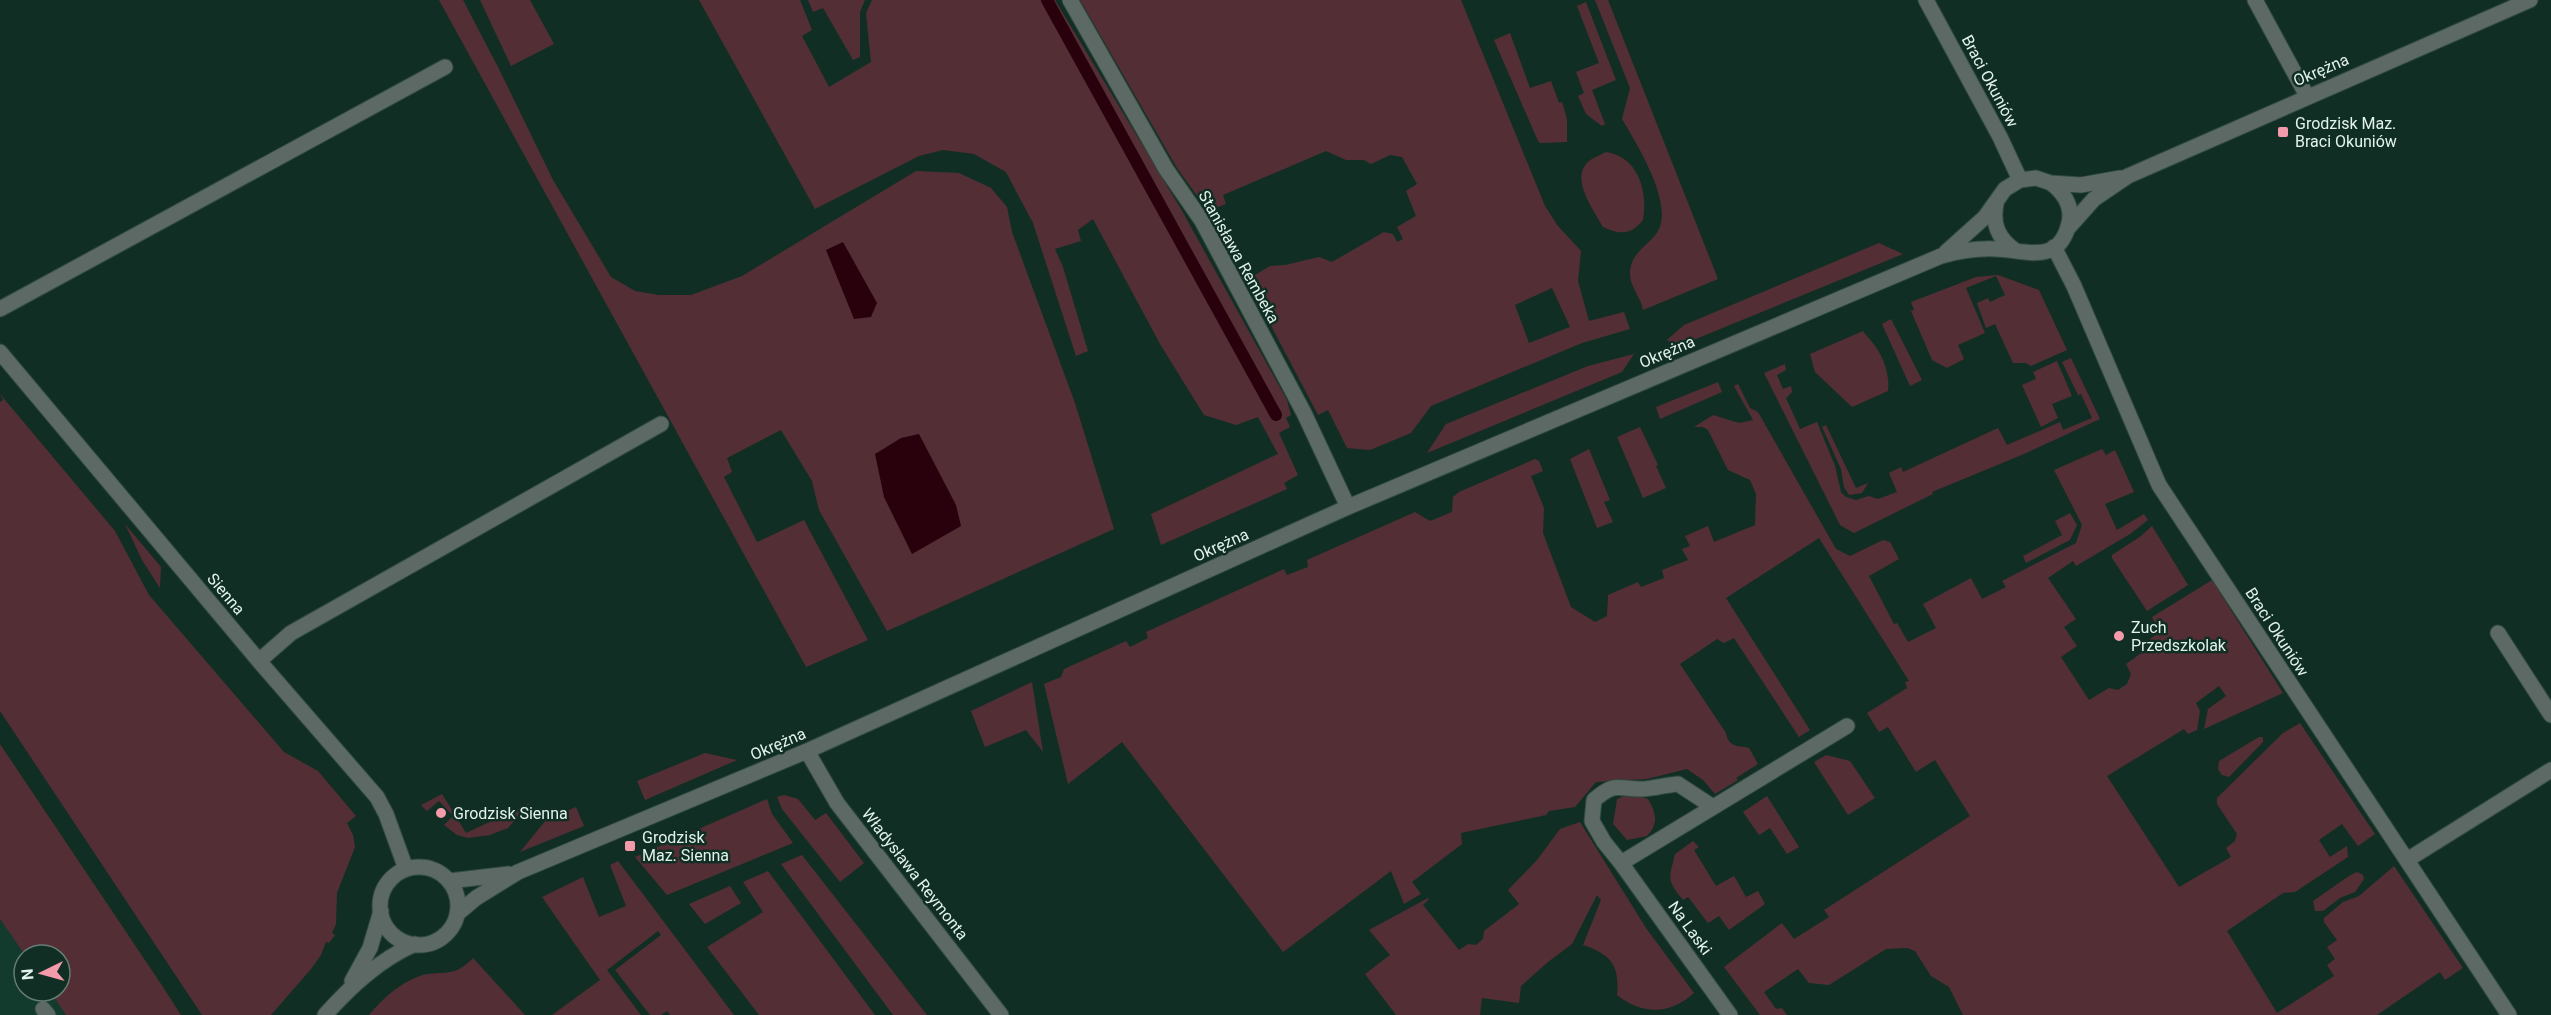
<svg xmlns="http://www.w3.org/2000/svg" width="2551" height="1015" font-family="Roboto,sans-serif">
	<rect width="100%" height="100%" fill="#112e25"/>
	<!-- built -->
	<path fill="#123a2d" d="M0,903L34,955H24V991H58L73,1015H0Z"/>
	<!-- green -->
	<path fill="#542e35" fill-rule="evenodd" d="M439,0H463L499,69L553,180L611,277L635,291L659,295H691L742,276L916,171L959,173L991,188L1007,207L1012,232L1075,403L1114,529L887,631L819,510L812,481L781,430L727,458L732,472L724,477L757,542L804,520L868,640L806,667Z
		M480,0H530L554,44L511,66Z
		M699,0H800L812,30L802,36L829,87L871,62L866,13L872,0H1055L1181,209L1287,400L1291,415L1286,418L1290,427L1279,433L1298,475L1284,483L1287,489L1161,545L1151,514L1278,454L1258,417L1236,425L1204,415L1160,344L1093,219L1078,230L1081,241L1055,249L1063,267L1088,351L1076,356L1033,223L1006,172L974,154L943,150L919,156L815,209Z
		M865,0L860,12V57L853,60L823,8L813,12L808,0Z
		M1080,0H1461L1545,206L1558,226L1581,251L1578,281L1589,321L1624,312L1630,329L1582,343L1431,406L1411,433L1370,450L1347,448L1328,410L1318,415L1247,280L1270,266L1285,265L1319,257L1332,262L1384,232L1393,234L1397,242L1403,239L1397,227L1416,216L1406,191L1417,184L1402,157L1390,155L1371,164L1364,160H1346L1326,151L1223,195L1226,204L1208,211L1177,168ZM1552,288L1570,327L1529,343L1515,305Z
		M1595,0H1608L1718,279L1643,310C1641,298 1631,288 1630,275C1629,255 1646,247 1656,234C1677,207 1636,143 1622,119L1630,88Z
		M1586,2L1616,80L1592,90L1605,124L1602,126L1586,114L1578,96L1584,93L1576,72L1599,63L1577,6Z
		M1510,33L1530,88L1551,81L1559,103L1562,102L1567,119V142L1540,143L1538,141L1494,40Z
		M1606,152C1639,157 1648,192 1643,220C1631,235 1620,235 1603,227C1594,210 1569,178 1589,161C1594,157 1601,155 1606,152Z
		M1879,243L1903,254L1686,343H1672L1667,340L1684,325Z
		M1998,275L2039,290L2067,350L2031,366L2026,363H2013L1995,324L1986,328L1977,303L1988,298L1990,302L2005,295L1996,276L1966,288L1985,333L1958,345L1964,359L1947,368L1932,360L1911,311L1914,310L1911,302L1976,277Z
		M1891,319L1922,380L1910,386L1882,324Z
		M1863,331C1867,337 1871,340 1875,346C1884,358 1890,376 1888,391L1852,407L1815,372L1810,354Z
		M1634,354L1622,372L1427,453L1446,424L1588,366Z
		M2071,358L2100,419L2024,454L1932,492L1933,494L1854,533L1840,525L1764,373L1785,364L1786,370L1777,375L1783,389L1791,386L1792,392L1786,398L1800,429L1817,422L1835,466L1841,492L1846,497L1856,500L1869,496L1878,499L1897,492L1889,473L1901,467L1903,472L1998,428L2007,445L2060,422L2063,430L2092,418L2081,394L2078,395L2062,362Z
		M2057,361L2072,396L2052,404L2058,418L2041,427L2022,385L2036,379L2033,372Z
		M1718,382L1722,392L1660,419L1656,407Z
		M1738,384L1750,408L1758,412L1836,549L1850,556L1883,540L1890,542L1899,559L1869,576L1894,624L1897,623L1908,642L1936,628L1923,604L1971,578L1982,599L2006,587L2002,581L2076,543L2082,525L2054,470L2102,449L2106,455L2115,450L2134,492L2105,504L2117,530L2144,514L2148,520L2130,534L2076,566L2073,561L2048,578L2076,619L2064,627L2077,646L2061,657L2089,700L2109,688L2118,690L2127,684L2131,674L2126,664L2147,649L2144,643L2159,633L2152,617L2212,580L2283,693L2204,729L2208,709L2226,696L2219,686L2196,703L2200,711L2197,730L2188,734L2184,729L2107,776L2179,887L2231,857L2226,848L2235,841L2237,834L2217,804V798L2283,733L2300,723L2375,834L2358,846L2342,824L2319,840L2330,857L2347,846L2348,857L2295,892L2283,893L2227,931L2277,1013L2334,976L2327,965L2335,959L2327,947L2337,940L2324,922V918L2343,902L2359,896L2394,866L2463,968L2445,980L2440,972L2377,1015H1963L1949,987L1931,976L1915,951L1907,948L1886,949L1829,985L1809,983L1798,969L1764,992L1776,1009L1782,1008L1787,1015H1760L1724,967L1782,923L1794,939L1829,917L1824,910L1970,816L1935,760L1916,772L1888,727L1879,732L1867,713L1907,688L1905,682L1909,681L1819,538L1726,598L1810,730L1799,737L1734,638L1724,643L1717,639L1680,664L1726,733C1729,748 1737,745 1749,748L1758,764L1736,778L1738,780L1715,794L1703,780L1687,769L1647,779L1596,782L1575,807L1549,811L1546,815L1461,833L1462,844L1412,882L1421,894L1404,904L1391,871L1283,952L1122,742L1068,784L1044,684L1061,677L1064,669L1126,641L1130,647L1148,638L1146,632L1284,569L1287,575L1308,567L1307,560L1415,512L1430,521L1452,512L1453,497L1459,492L1535,459L1539,461L1543,471L1531,476L1544,508L1543,533L1571,607L1595,622L1607,616L1608,595L1638,582L1641,587L1664,578L1662,570L1688,560L1682,549L1690,546L1685,536L1708,526L1714,542L1755,525L1756,494L1750,480L1728,470L1708,430L1703,427H1694L1713,415L1739,423L1753,420L1734,386Z
		M0,394L115,531L149,595L284,752L318,771L356,816L347,823L353,835L355,847L337,893L336,924L332,933L335,935L329,943L326,942L321,955L311,969L271,1015H202L0,711V402L3,400Z
		M1826,425L1856,488L1868,483L1862,493L1849,495L1844,487L1841,469L1822,427Z
		M1640,427L1658,465L1656,466L1666,488L1643,498L1617,437Z
		M1589,449L1610,500L1604,502L1613,522L1597,528L1570,459Z
		M2070,513L2077,525L2070,540L2026,563L2023,556L2062,535L2055,521Z
		M125,524L161,567L160,588L142,560Z
		M2152,526L2188,585L2147,611L2112,558V555L2141,536Z
		M1032,682L1043,752L1026,730L985,747L971,711Z
		M2259,737H2263V742L2229,777L2222,775L2218,769L2219,761Z
		M0,744L161,984L181,1015H66L50,991H60V955H25L0,919Z
		M705,753L737,760L645,800L637,781Z
		M1826,755L1850,761L1875,798L1848,815L1814,762Z
		M442,794L466,833L530,803L508,828L490,835L468,838L457,835L444,825L453,816L439,801L427,811L421,805Z
		M1628,794L1648,799C1656,812 1659,824 1647,836L1627,840L1613,824L1617,799Z
		M784,795L798,799L815,820L826,813L864,863L840,882L782,809L777,797Z
		M1767,796L1799,847L1787,854L1770,828L1759,835L1743,812Z
		M767,799L772,814L793,843L667,895L635,857Z
		M576,807L584,826L520,852L546,820Z
		M1580,822L1646,928L1694,993C1670,1015 1642,1015 1617,995C1620,966 1611,954 1583,945L1601,900L1597,895L1572,944L1548,962L1521,986L1519,1003L1482,998L1480,1015H1396L1365,974L1390,955L1369,930L1428,898L1429,899L1423,905L1459,950L1468,944L1476,945L1483,939L1484,931L1519,904L1508,890L1537,860L1560,829Z
		M1693,841L1699,847L1694,850L1716,886L1734,876L1746,897L1758,891L1765,904L1729,930L1719,916L1708,923L1688,897L1683,900C1666,879 1669,880 1675,854Z
		M802,855L927,1015H893L781,864Z
		M618,861L734,1015H670L667,1011L661,1015H650L615,970L661,935L658,931L607,970L641,1015H552L600,980L542,897L583,877L599,917L626,906L610,865Z
		M768,871L875,1015H759L707,947L763,912L743,882Z
		M2357,872L2363,875L2364,879L2355,892L2340,898L2323,911H2315L2313,901L2349,876Z
		M730,886L741,903L705,924L689,904Z
		M473,958L525,1015H369C382,999 398,985 417,977C441,968 451,981 473,958Z"/>
	<!-- water -->
	<path fill="#29010c" d="M843,242L877,303L871,317L854,319L826,250Z
		M919,434L956,505L961,526L912,554L884,497L875,454L901,438Z"/>
	<g fill="none" stroke-linecap="round" stroke-linejoin="round">
		<!-- stream -->
		<path stroke="#29010c" stroke-width="12" d="M1047,0L1276,415"/>
		<!-- minor casing -->
		<g stroke="#2e4a41" stroke-width="17">
			<path id="minor" d="M1070,0L1166,169L1202,221L1304,413L1348,507
				M1926,0L2000,137L2020,180
				M2255,0L2307,96
				M1996,204C1992,224 1998,239 2016,251
				M2069,227L2094,199L2128,176L2530,0
				M2054,247L2074,286L2159,485L2509,1015
				M1946,252L1985,217L2005,189L2020,180L2036,178L2051,183L2081,185L2120,178
				M0,309L445,67
				M0,352L259,661L377,797L386,814L406,869
				M2498,633L2551,715
				M259,661L291,633L661,424
				M807,751L837,803L1001,1015
				M1713,807L1678,784C1666,785 1655,788 1644,789C1618,790 1617,780 1594,800L1592,821L1604,842L1621,863L1730,1015
				M2407,860L2551,770
				M1621,863L1847,726
				M380 906a39 39 0 1 1 78 0a39 39 0 1 1-78 0Z
				M449,881L509,874
				M457,914L476,898L518,872L807,751L1348,507L1941,256C1959,251 1977,248 1996,249C2026,250 2059,266 2069,223C2073,206 2064,193 2051,183
				M352,981L370,948L381,911
				M43,1009L48,1015
				M325,1015C351,986 379,960 415,944"/>
		</g>
		<!-- minor -->
		<use href="#minor" stroke="#5c6964" stroke-width="15"/>
	</g>
	<!-- markers -->
	<g fill="#f39aab" stroke="#112e25" stroke-width="2">
		<rect x="2277" y="126" width="12" height="12" rx="3"/>
		<circle cx="2119" cy="636" r="6"/>
		<circle cx="441" cy="813" r="6"/>
		<rect x="624" y="840" width="12" height="12" rx="3"/>
	</g>
	<g text-anchor="middle" dominant-baseline="central" stroke-width="5" stroke-linejoin="round" paint-order="stroke">
		<!-- street labels -->
		<g font-size="16" fill="#e2f3ec" stroke="#112e25">
			<text transform="translate(2321 70) rotate(-23)">Okrężna</text>
			<text transform="translate(1990 81) rotate(62)">Braci Okuniów</text>
			<text transform="translate(1239 257) rotate(61)">Stanisława Rembeka</text>
			<text transform="translate(1667 352) rotate(-23)">Okrężna</text>
			<text transform="translate(1221 545) rotate(-24)">Okrężna</text>
			<text transform="translate(226 594) rotate(50)">Sienna</text>
			<text transform="translate(2277 632) rotate(57)">Braci Okuniów</text>
			<text transform="translate(778 744) rotate(-23)">Okrężna</text>
			<text transform="translate(915 874) rotate(52)">Władysława Reymonta</text>
			<text transform="translate(1690 928) rotate(54)">Na Laski</text>
		</g>
		<!-- poi labels -->
		<g font-size="16" fill="#e2f3ec" stroke="#112e25" text-anchor="start">
			<text x="2295" y="123">Grodzisk Maz.<tspan x="2295" dy="18">Braci Okuniów</tspan></text>
			<text x="2131" y="627">Zuch<tspan x="2131" dy="18">Przedszkolak</tspan></text>
			<text x="453" y="813">Grodzisk Sienna</text>
			<text x="642" y="837">Grodzisk<tspan x="642" dy="18">Maz. Sienna</tspan></text>
		</g>
	</g>
	<!-- north arrow -->
	<g transform="translate(42 973) rotate(265)"><circle r="28" fill="#112e25" stroke="#657d75" stroke-width="1.5"/>
	<path d="M0-4.5L10 22L0 15L-10 22Z" fill="#f39aab"/>
	<text y="-9" font-size="16" font-weight="bold" text-anchor="middle" fill="#e2f3ec">N</text>
	</g>
</svg>
